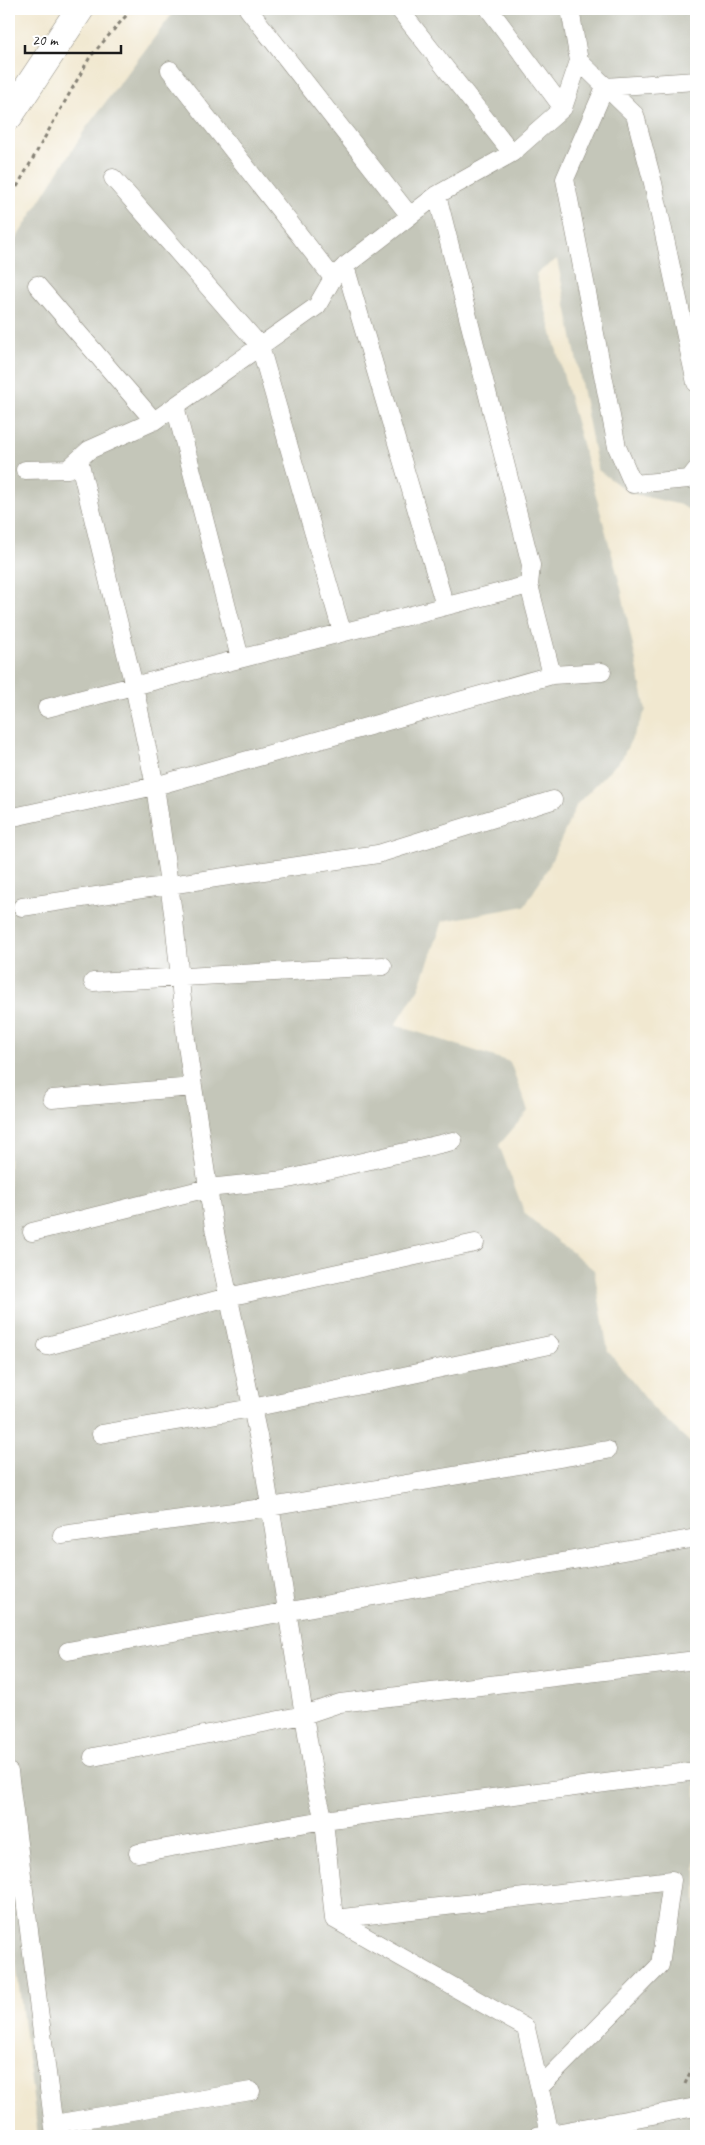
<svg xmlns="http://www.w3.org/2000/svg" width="705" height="2145" font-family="Caveat,sans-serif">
	<rect width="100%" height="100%" fill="#fff"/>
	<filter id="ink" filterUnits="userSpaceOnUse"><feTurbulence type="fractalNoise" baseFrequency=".02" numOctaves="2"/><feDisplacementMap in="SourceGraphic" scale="10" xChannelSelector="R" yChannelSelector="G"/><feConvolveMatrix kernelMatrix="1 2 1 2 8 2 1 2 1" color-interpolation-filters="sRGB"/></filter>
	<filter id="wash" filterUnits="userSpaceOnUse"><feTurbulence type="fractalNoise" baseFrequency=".0096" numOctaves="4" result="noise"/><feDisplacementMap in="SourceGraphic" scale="20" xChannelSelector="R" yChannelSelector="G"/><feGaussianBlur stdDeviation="1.12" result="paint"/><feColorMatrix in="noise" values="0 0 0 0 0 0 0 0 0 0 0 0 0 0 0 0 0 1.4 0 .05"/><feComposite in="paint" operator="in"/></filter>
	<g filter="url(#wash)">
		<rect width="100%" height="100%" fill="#f1e8d0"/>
		<!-- industrial -->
		<path fill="#c4c6b9" d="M176,9H696V514L681,505L630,493L598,470L557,259L536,274L621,588L646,710L622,758L577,804L549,866L525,906L443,921L419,988L395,1025L510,1062L528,1111L499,1145L525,1214L594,1270L608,1351L654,1409L696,1448V2136H38L9,1908V250L86,128Z"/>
	</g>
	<g filter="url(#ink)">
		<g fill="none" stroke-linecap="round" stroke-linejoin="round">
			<!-- lane casing -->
			<g stroke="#868276" stroke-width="19">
				<path id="lane" d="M248,9L410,216
					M399,9L512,153
					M489,9L563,108
					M570,9L579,61L635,115L653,183L696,383
					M170,70L333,278
					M696,81L605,87L565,179L617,447L633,484L689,479L696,470
					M113,178L260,346L342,632
					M437,195L531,565L529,585
					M345,266L445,606
					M37,285L154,421
					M175,406L240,658
					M79,460L134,686L155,786L174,920L186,1039L214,1228L261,1450L316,1789L324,1820L334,1919L526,2028L550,2134L537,2136
					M25,470L68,469L89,450L154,421L317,306L333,278L345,266L437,195L512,153L563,108L579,61
					M47,708L529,585L552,675
					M9,818L155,786L552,675L602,672
					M22,907L378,854L553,800
					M93,982L383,966
					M52,1099L193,1087
					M32,1232L208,1188L284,1180L453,1141
					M47,1346L228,1297L475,1243
					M101,1434L252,1408L550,1345
					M62,1535L270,1507L607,1450
					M68,1651L696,1538
					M93,1757L304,1715L340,1703L696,1660
					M9,1772L55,2136
					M138,1853L324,1820L696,1771
					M334,1919L672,1880L660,1965L540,2087
					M54,2124L251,2091
					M550,2134L696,2107"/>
			</g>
			<!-- secondary casing -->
			<g stroke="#868276" stroke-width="29">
				<path id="secondary" d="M9,116L80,9"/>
			</g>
			<!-- path -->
			<path stroke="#868276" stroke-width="3" stroke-dasharray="4 4" stroke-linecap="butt" d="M9,201L90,57L132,9
				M685,2084L696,2059"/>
			<!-- lane -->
			<use href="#lane" stroke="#fff" stroke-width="18"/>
			<!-- secondary -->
			<use href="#secondary" stroke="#fff" stroke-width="28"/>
		</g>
	</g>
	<!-- margin -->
	<rect width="705" height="2145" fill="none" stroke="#fff" stroke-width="30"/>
	<!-- scale -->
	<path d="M25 45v8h96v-8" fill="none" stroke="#1c1c1c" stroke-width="2.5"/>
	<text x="32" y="45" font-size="15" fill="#1c1c1c" stroke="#ffffff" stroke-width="4" paint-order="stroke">20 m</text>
</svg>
